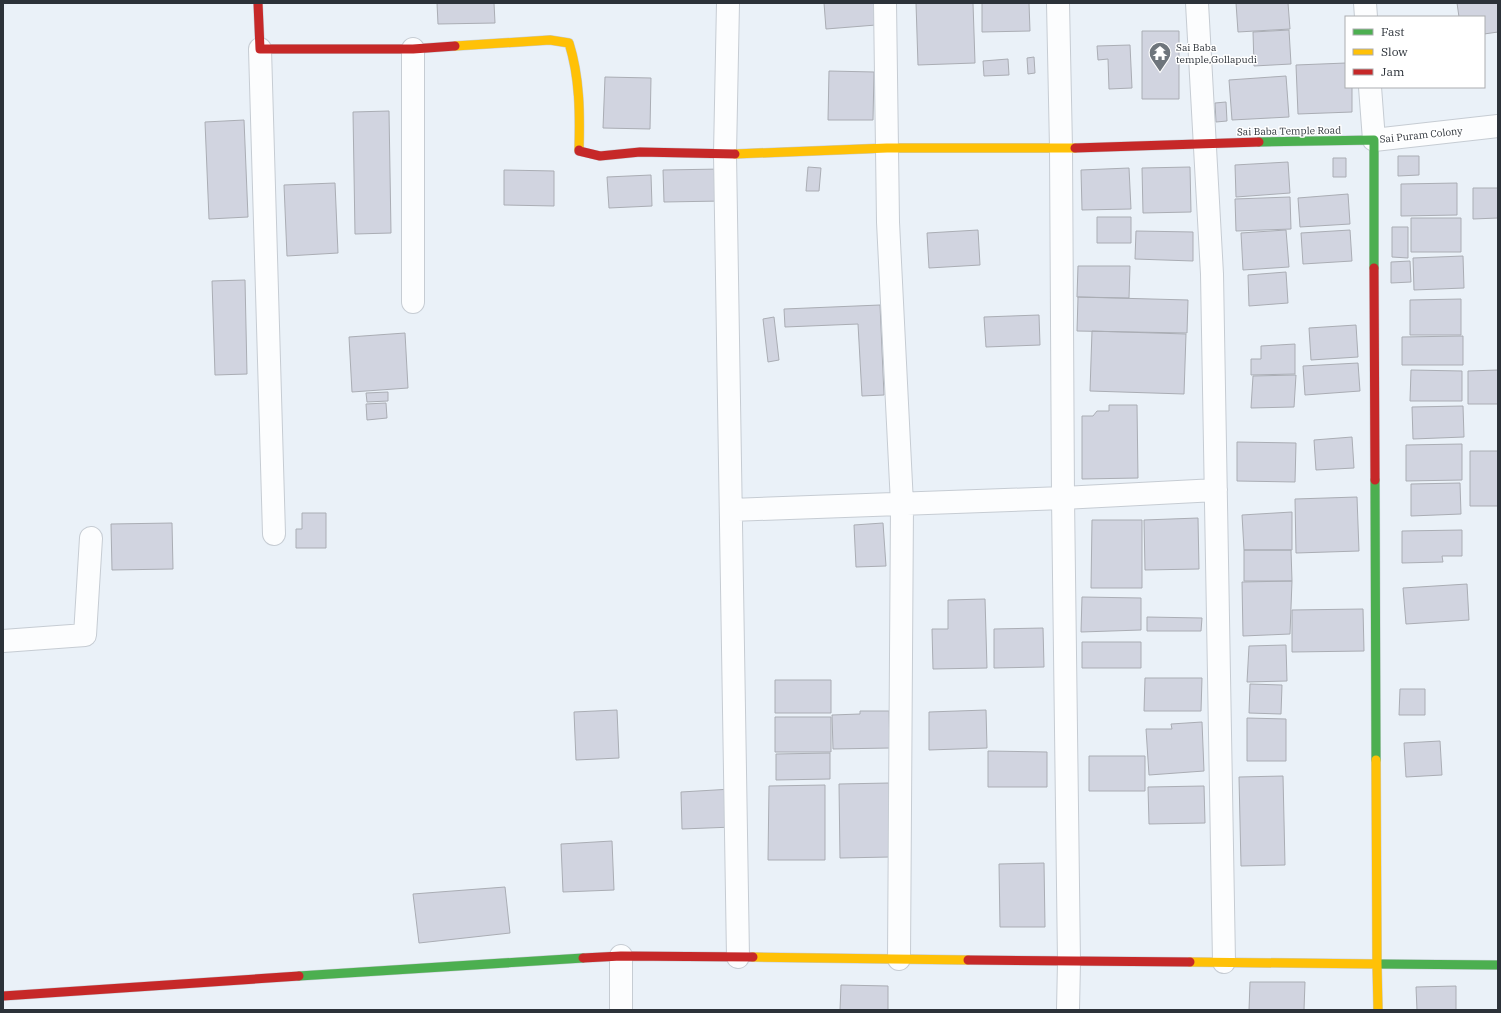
<svg xmlns="http://www.w3.org/2000/svg" width="1501" height="1013" font-family="'IBM Plex Serif',serif">
	<rect width="100%" height="100%" fill="#eaf1f8"/>
	<!-- building -->
	<path fill="#d1d4e0" stroke="#aaadb4" d="M437,3H494L495,23L438,24Z
		M824,3H874L876,25L826,29Z
		M916,3H973L975,63L918,65Z
		M982,3H1029L1030,31L982,32Z
		M1236,3H1288L1290,29L1238,32Z
		M1457,3H1498V32L1484,34V17H1459Z
		M1289,30L1291,64L1254,66L1253,32Z
		M1142,31H1179V99H1142Z
		M1130,45L1132,88L1109,89L1108,59L1098,60L1097,46Z
		M1034,57L1035,73L1028,74L1027,58Z
		M1008,59L1009,75L984,76L983,61Z
		M1346,63V87H1352V112L1298,114L1296,65Z
		M829,71L874,72L873,120H828Z
		M1286,76L1289,117L1232,120L1229,80Z
		M605,77L651,78L650,129L603,128Z
		M1226,102L1227,121L1216,122L1215,103Z
		M389,111L391,233L355,234L353,112Z
		M244,120L248,217L209,219L205,122Z
		M1398,156H1419V175L1398,176Z
		M1333,158H1346V177H1333Z
		M1288,162L1290,193L1236,197L1235,165Z
		M808,167L821,168L819,191H806Z
		M1190,167L1191,212L1143,213L1142,168Z
		M1129,168L1131,209L1082,210L1081,170Z
		M722,169V201L664,202L663,170Z
		M504,170L554,171V206L504,205Z
		M651,175L652,206L609,208L607,177Z
		M335,183L338,253L287,256L284,185Z
		M1457,183V215L1401,216V184Z
		M1473,188H1498V218L1473,219Z
		M1348,194L1350,224L1300,227L1298,198Z
		M1290,197L1291,229L1236,231L1235,199Z
		M1097,217H1131V243H1097Z
		M1411,218H1461V252H1411Z
		M1392,227H1408V258L1392,257Z
		M978,230L980,265L929,268L927,233Z
		M1286,230L1289,267L1243,270L1241,233Z
		M1350,230L1352,261L1303,264L1301,233Z
		M1136,231L1193,232V261L1135,259Z
		M1463,256L1464,288L1414,290L1413,258Z
		M1410,261L1411,282L1391,283V262Z
		M1078,266H1130L1129,298L1077,297Z
		M1286,272L1288,303L1249,306L1248,275Z
		M245,280L247,374L215,375L212,281Z
		M1078,297L1188,300L1187,333L1077,331Z
		M1461,299V335H1410V300Z
		M880,305L884,395L862,396L858,324L785,327L784,309Z
		M1039,315L1040,345L986,347L984,317Z
		M774,317L779,360L768,362L763,319Z
		M1356,325L1358,357L1311,360L1309,328Z
		M1092,331L1186,334L1184,394L1090,391Z
		M405,333L408,388L352,392L349,337Z
		M1463,336V365H1402V337Z
		M1295,344V374L1251,375V359H1261V346Z
		M1358,363L1360,391L1305,395L1303,366Z
		M1411,370L1462,371V401H1410Z
		M1498,370V404H1468V371Z
		M1296,375L1294,407L1251,408L1253,376Z
		M388,392V401L367,402L366,393Z
		M386,403L387,418L367,420L366,404Z
		M1109,405H1137L1138,478L1082,479V416H1093L1097,411H1109Z
		M1463,406L1464,437L1413,439L1412,407Z
		M1352,437L1354,468L1316,470L1314,440Z
		M1237,442L1296,443L1295,482L1237,481Z
		M1462,444V480L1406,481V445Z
		M1470,451H1498V506H1470Z
		M1460,483L1461,514L1411,516V484Z
		M1357,497L1359,551L1296,553L1295,499Z
		M1292,512V550H1244L1242,515Z
		M302,513H326V548H296V529H302Z
		M1198,518L1199,569L1145,570L1144,520Z
		M1092,520H1142V588H1091Z
		M172,523L173,569L112,570L111,524Z
		M883,523L886,566L856,567L854,525Z
		M1462,530V556H1442L1443,562L1402,563V531Z
		M1244,550H1291L1292,581H1244Z
		M1292,581L1290,634L1243,636L1242,582Z
		M1467,584L1469,620L1406,624L1403,588Z
		M1082,597L1141,598V630L1081,632Z
		M985,599L987,668L933,669L932,629H948V600Z
		M1363,609L1364,651L1292,652V610Z
		M1147,617L1202,618L1201,631H1147Z
		M1043,628L1044,667L994,668V629Z
		M1082,642H1141V668H1082Z
		M1286,645L1287,681L1247,682L1249,646Z
		M1145,678H1202L1201,711H1144Z
		M775,680H831V713H775Z
		M1250,684L1282,685L1281,714L1249,713Z
		M1400,689H1425V715H1399Z
		M617,710L619,758L576,760L574,712Z
		M986,710L987,748L929,750V712Z
		M860,711H889L890,748L833,749L832,715L860,714Z
		M775,717H831V752H775Z
		M1247,718L1286,719V761H1247Z
		M1202,722L1204,771L1149,775L1146,729H1172L1171,724Z
		M1440,741L1442,775L1406,777L1404,743Z
		M988,751L1047,752V787H988Z
		M830,753V779L776,780V754Z
		M1089,756H1145V791H1089Z
		M1283,776L1285,865L1241,866L1239,777Z
		M889,783L890,857L840,858L839,784Z
		M825,785V860H768L769,786Z
		M1204,786L1205,823L1149,824L1148,787Z
		M732,789L733,827L682,829L681,792Z
		M612,841L614,890L563,892L561,844Z
		M1044,863L1045,927H1000L999,864Z
		M505,887L510,933L419,943L413,894Z
		M1250,982H1305L1304,1010H1249Z
		M841,985L888,986V1010H840Z
		M1456,986V1010H1417L1416,987Z"/>
	<g fill="none" stroke-linecap="round" stroke-linejoin="round">
		<!-- street casing -->
		<g stroke="#c6ccd3" stroke-width="24">
			<path id="street" d="M728,3L725,154L738,957
				M885,3L888,222L902,504L899,959
				M1058,3L1061,148L1063,498L1069,962L1068,1010
				M1197,3L1212,274L1224,962
				M1365,3L1366,17
				M260,49L274,534
				M1370,87L1374,140L1498,126
				M413,302V49
				M731,510L1063,498L1216,490
				M3,641L85,635L91,538
				M621,956V1010"/>
		</g>
		<!-- fast casing -->
		<g stroke="#c6ccd3" stroke-width="10">
			<path id="fast" d="M1259,142L1374,140V268
				M1375,480L1376,760
				M1377,964L1498,965
				M299,976L583,958"/>
		</g>
		<!-- slow casing -->
		<g stroke="#c6ccd3" stroke-width="10">
			<path id="slow" d="M455,46L550,40L569,43C580,78 580,114 579,150
				M735,154L887,148H1075
				M1376,760L1377,964
				M753,957L968,960
				M1190,962L1377,964L1378,1010"/>
		</g>
		<!-- jam casing -->
		<g stroke="#c6ccd3" stroke-width="10">
			<path id="jam" d="M258,3L260,49H413L455,46
				M1075,148L1259,142
				M579,150V151L600,156L640,152L735,154
				M1374,268L1375,480
				M583,958L621,956L753,957
				M968,960L1190,962
				M3,996L299,976"/>
		</g>
		<!-- street -->
		<use href="#street" stroke="#fcfdfe" stroke-width="22"/>
		<!-- fast -->
		<use href="#fast" stroke="#4caf50" stroke-width="9"/>
		<!-- slow -->
		<use href="#slow" stroke="#ffc107" stroke-width="9"/>
		<!-- jam -->
		<use href="#jam" stroke="#c62828" stroke-width="9"/>
	</g>
	<!-- icons -->
	<defs>
		<g id="temple-pin" transform="scale(1.15)"><path d="M0 17L-7.5 6A9.5 9.5 0 1 1 7.5 6Z" fill="#6e757c" stroke="#fff"/><path d="M0-6L5-2H3V0L6.5 2.5H4V6H1.5V3h-3V6H-4V2.5H-6.5L-3 0V-2H-5Z" fill="#fff"/></g>
	</defs>
	<g fill-rule="evenodd">
		<use href="#temple-pin" x="1160" y="53"/>
	</g>
	<g text-anchor="middle" dominant-baseline="central" stroke-width="3" stroke-linejoin="round" paint-order="stroke">
		<!-- poi labels -->
		<g font-size="10" fill="#2c3239" stroke="#fff" text-anchor="start">
			<text x="1176" y="47">Sai Baba<tspan x="1176" dy="12">temple,Gollapudi</tspan></text>
		</g>
		<!-- street labels -->
		<g font-size="10" fill="#2c3239" stroke="#fff">
			<text transform="translate(1289 131) rotate(-1)">Sai Baba Temple Road</text>
			<text transform="translate(1421 135) rotate(-6)">Sai Puram Colony</text>
		</g>
	</g>
	<!-- border -->
	<rect width="1501" height="1013" fill="none" stroke="#2c3239" stroke-width="8"/>
	<!-- legend -->
	<rect x="1345" y="16" width="140" height="72" fill="#ffffff" stroke="#abadb0"/>
	<rect x="1353" y="29" width="20" height="6" fill="#4caf50" stroke="#abadb0"/>
	<text x="1381" y="36" font-size="12" fill="#2c3239">Fast</text>
	<rect x="1353" y="49" width="20" height="6" fill="#ffc107" stroke="#abadb0"/>
	<text x="1381" y="56" font-size="12" fill="#2c3239">Slow</text>
	<rect x="1353" y="69" width="20" height="6" fill="#c62828" stroke="#abadb0"/>
	<text x="1381" y="76" font-size="12" fill="#2c3239">Jam</text>
</svg>
